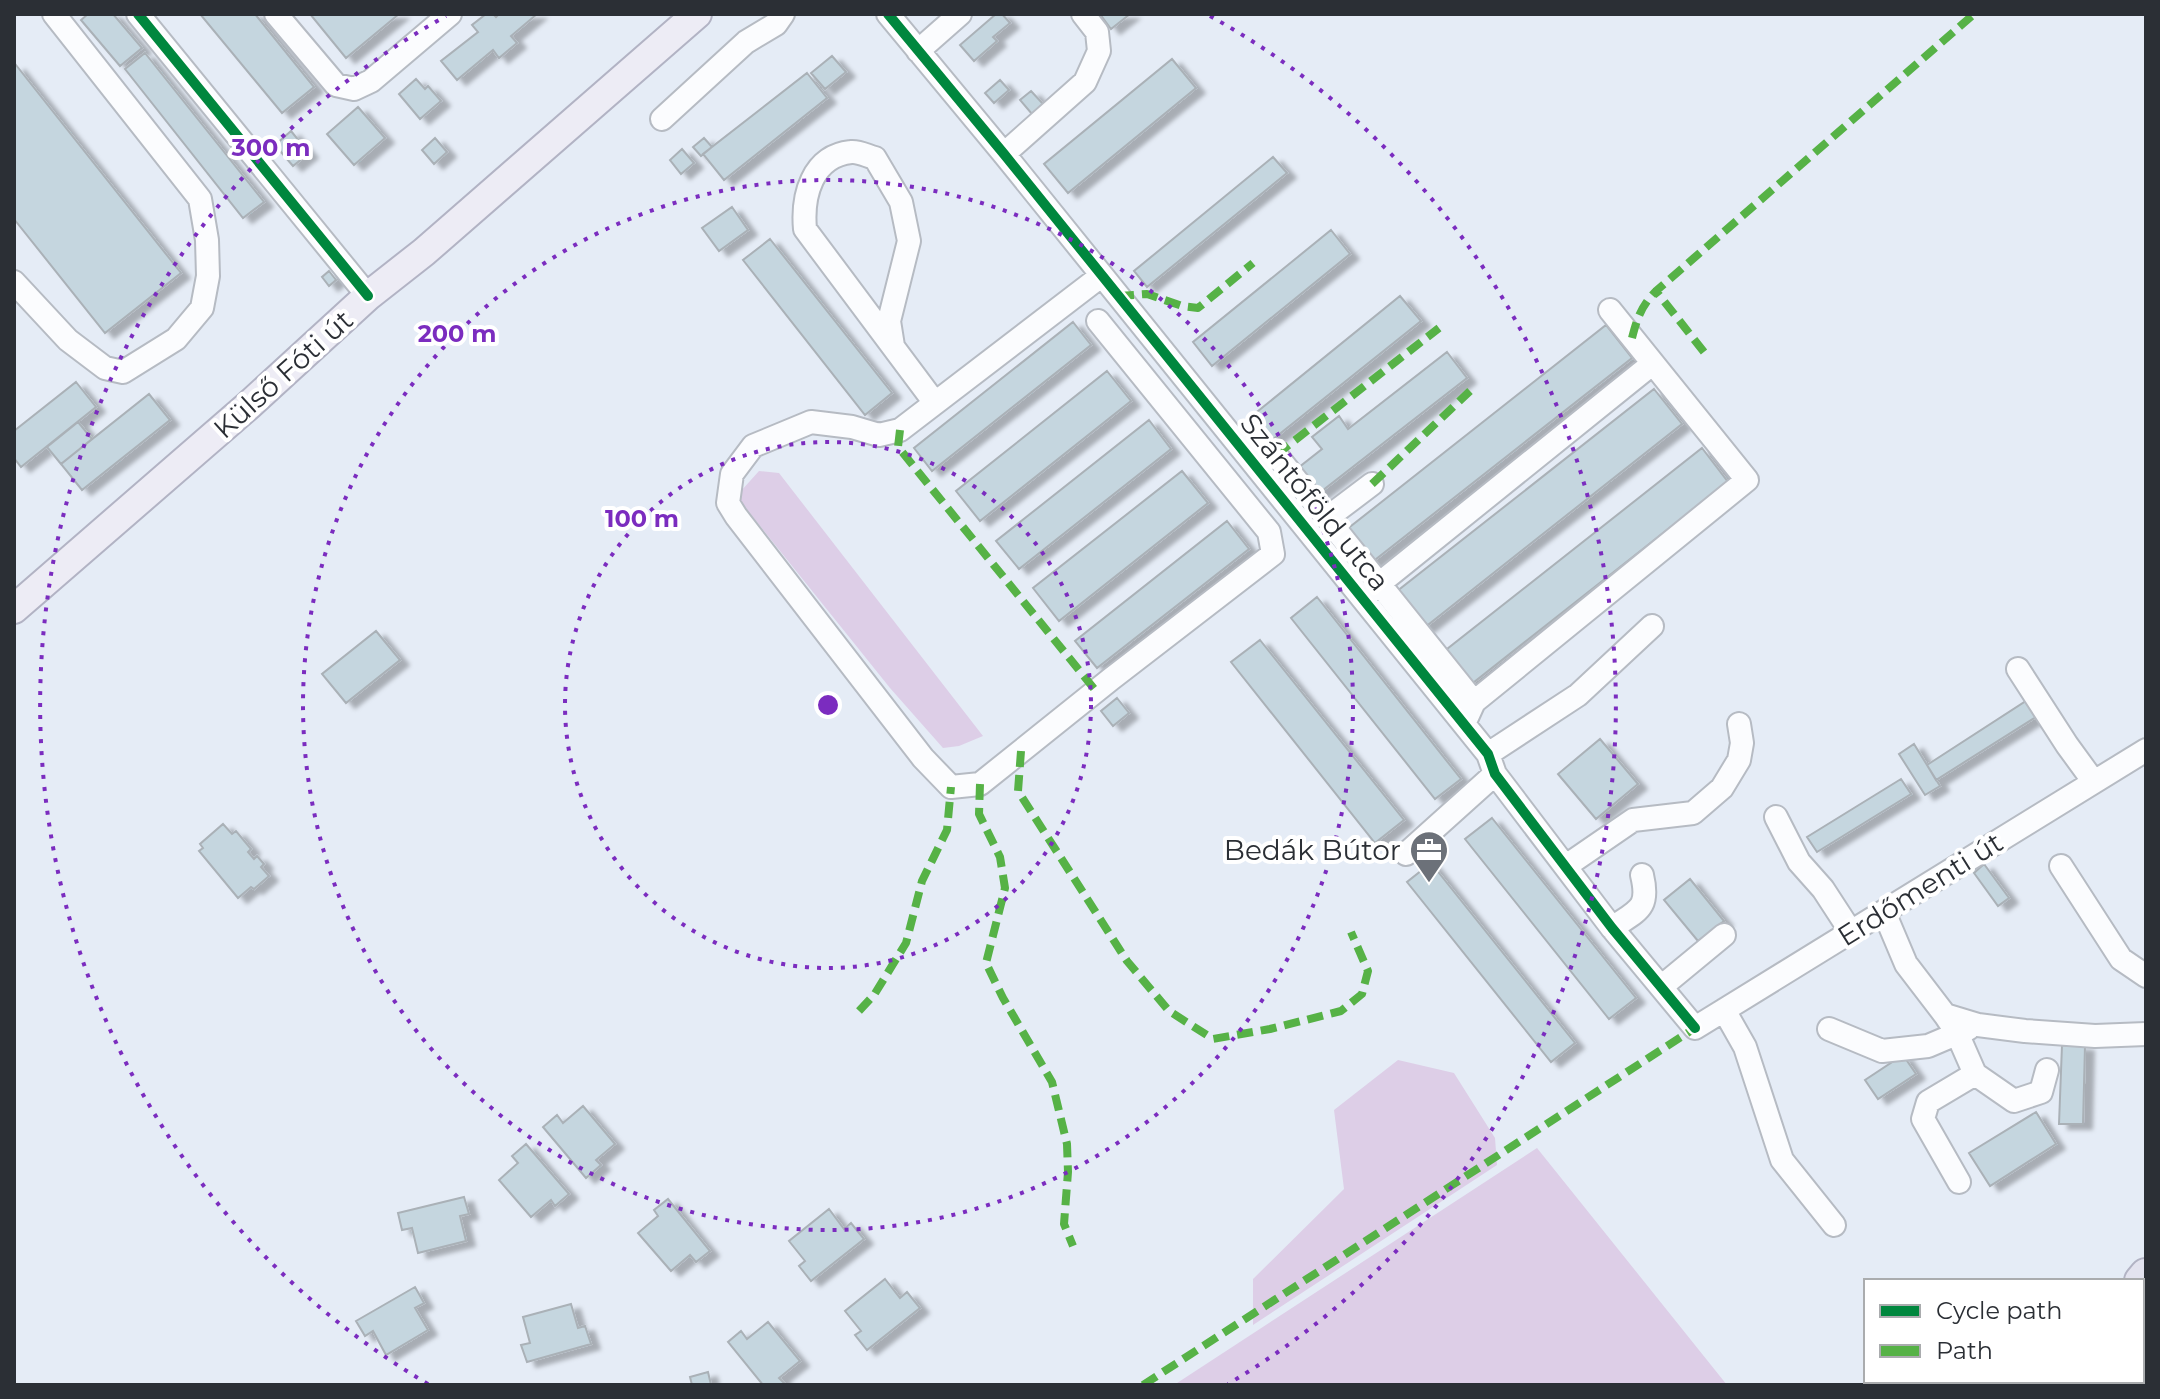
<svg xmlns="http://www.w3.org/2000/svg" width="2160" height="1399" font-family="Montserrat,sans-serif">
	<defs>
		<filter id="shadow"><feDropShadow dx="9" dy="5" stdDeviation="2" flood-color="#0004"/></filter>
	</defs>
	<rect width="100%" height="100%" fill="#e5ecf6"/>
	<!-- green -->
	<path fill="#ddcee7" d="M759,471L779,473L983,736L959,746L943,748L890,688L740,501L741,491Z
		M1398,1060L1454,1073L1495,1138L1497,1165L1253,1325V1279L1344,1189L1334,1110Z
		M1537,1148L1727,1385H1174Z"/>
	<!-- building -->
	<path fill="#c5d6df" stroke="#aab1b7" stroke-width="2" filter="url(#shadow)" d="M88,14H113L142,48L120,66L81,20Z
		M200,14H255L314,87L282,113Z
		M310,14H399L346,58Z
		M486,14H493L496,17L499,14H537L511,36L517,43L499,58L493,50L457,80L441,61L478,32L472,25Z
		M996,14H1002L1010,23L993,37L997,41L974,61L960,45Z
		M1100,14H1130L1111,29Z
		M145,53L264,202L243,218L125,69Z
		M832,56L846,72L825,89L811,73Z
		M1172,59L1196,88L1068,193L1044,164Z
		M16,65L181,273L105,333L14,219V67Z
		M807,73L827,98L724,180L703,154Z
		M416,79L425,89L428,86L441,101L420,119L399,94Z
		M1000,80L1009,90L994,103L985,93Z
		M1031,91L1043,104L1032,114L1020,100Z
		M358,107L385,138L354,165L327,134Z
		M291,131L309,153L293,166L275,145Z
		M435,138L447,152L434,164L422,150Z
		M704,138L712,147L701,156L693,147Z
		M682,149L694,163L681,174L670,160Z
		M1273,157L1287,173L1147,287L1134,271Z
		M732,207L748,230L719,251L702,228Z
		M1331,230L1350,254L1212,366L1193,342Z
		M770,239L892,393L865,415L743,260Z
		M329,271L336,280L329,286L322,277Z
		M1400,296L1421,321L1272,440L1252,416Z
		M1073,322L1091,345L932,471L914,448Z
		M1606,325L1632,358L1371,563L1346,530Z
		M1447,352L1467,378L1318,494L1298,468L1322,449L1312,437L1339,416L1348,429Z
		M1107,371L1131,401L980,521L956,491Z
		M76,382L96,407L21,467L14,458V431Z
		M1654,389L1682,424L1424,628L1396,592Z
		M149,394L170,420L82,490L61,464Z
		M1149,420L1171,449L1019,569L996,541Z
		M78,422L92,439L61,464L47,447Z
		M1702,448L1728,482L1469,686L1442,653Z
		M1182,471L1208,503L1059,621L1033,588Z
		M1227,521L1249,549L1097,668L1075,641Z
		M1317,597L1461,779L1435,799L1291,618Z
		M376,631L400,660L346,703L322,674Z
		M1260,640L1404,820L1375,843L1231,662Z
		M1117,698L1129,713L1113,726L1101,711Z
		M2026,701L2036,717L1936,780L1927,765Z
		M1600,739L1638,784L1596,819L1558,774Z
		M1914,744L1940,786L1925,795L1899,754Z
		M1901,779L1911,794L1817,852L1807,837Z
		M1492,818L1636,998L1609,1019L1465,839Z
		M223,824L232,834L236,831L251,849L248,852L254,859L257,856L264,864L261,867L269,876L254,889L251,887L238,898L199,851L203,848L200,844Z
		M1431,863L1575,1043L1551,1062L1407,882Z
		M1984,864L2009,898L1998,906L1974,873Z
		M1690,879L1724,921L1698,941L1664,900Z
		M2062,1045L2085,1046L2083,1124H2059Z
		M1903,1055L1916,1074L1878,1099L1865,1080Z
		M583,1106L615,1144L596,1160L601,1165L586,1178L543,1127L557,1115L563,1123Z
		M2036,1112L2056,1144L1990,1186L1969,1153Z
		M526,1144L569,1194L555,1206L551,1200L531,1217L499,1180L518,1163L512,1156Z
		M464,1197L469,1214L460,1216L466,1241L418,1253L412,1228L402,1230L398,1213Z
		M668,1199L710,1251L696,1262L690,1255L671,1271L638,1233L658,1216L654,1210Z
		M829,1209L844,1229L851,1223L864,1239L811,1281L799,1266L805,1261L789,1241Z
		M885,1279L900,1298L907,1292L920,1308L867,1350L855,1335L861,1331L845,1311Z
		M415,1287L424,1303L415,1308L428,1330L386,1355L373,1331L365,1336L356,1321Z
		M571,1304L578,1328L585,1326L591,1344L527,1362L521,1345L530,1343L523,1317Z
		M768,1322L800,1361L779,1378L784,1383L781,1385H763L728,1342L741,1331L747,1339Z
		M708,1372L711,1385H692L690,1377Z"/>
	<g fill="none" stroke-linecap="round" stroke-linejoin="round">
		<!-- minor casing -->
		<g stroke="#b6bbc3" stroke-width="26">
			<path id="minor" d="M138,14L368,296
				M276,14L336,85L354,89L371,81L450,14
				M888,14L1004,154L1488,754L1495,774L1612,928L1695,1028L2146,750
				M918,51L960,14
				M662,119L746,42L776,24L783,14
				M1004,154L1085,82L1099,51L1097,32L1083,14
				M14,282L68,340L105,368L123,372L176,339L202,308L208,276L207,240L200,199L54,14
				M1098,321L1269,532L1273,554L1111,679L980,784L951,787L923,758L736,516L728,503L732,474L753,446L811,422L852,427L879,435L900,430L1101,276
				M893,346L889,321L909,241L901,202L875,158C867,156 859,151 851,152C812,156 802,196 805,229L935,403
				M1276,455L1474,702
				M1327,518L1372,484
				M1363,599L1380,583L1652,364
				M2018,669L2067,745L2094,782
				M1464,724L1474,702L1747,480L1610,310
				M1488,754L1578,695L1652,626
				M1776,817L1799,862L1823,889L1851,932
				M1406,854L1495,774
				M1566,866L1633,820L1693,813L1722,788L1739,760L1742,743L1739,724
				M2061,866L2121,959L2146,976
				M1884,912L1906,964L1945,1015L1978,1025L2025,1031L2095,1036L2146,1034
				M1612,928C1638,910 1650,909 1642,875
				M1661,987L1724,935
				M1724,1010L1745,1047L1782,1160L1834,1225
				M1945,1015L1957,1033L1975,1074L2014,1101L2041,1092L2047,1070
				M1829,1029L1882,1051L1928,1046L1968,1029
				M1959,1182L1923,1119L1928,1102L1975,1074"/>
		</g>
		<!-- major casing -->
		<g stroke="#b2b3c4" stroke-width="32">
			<path id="major" d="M14,609L249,405L368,296L424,252L697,14"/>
		</g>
		<!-- highway casing -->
		<g stroke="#b2b3c4" stroke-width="36">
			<path id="highway" d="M2141,1281L2146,1275
				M2043,1385L2049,1381
				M2082,1385L2088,1382"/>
		</g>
		<!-- minor -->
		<use href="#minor" stroke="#fbfcfe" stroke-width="22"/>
		<!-- major -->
		<use href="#major" stroke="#edecf5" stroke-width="28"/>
		<!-- highway -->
		<use href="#highway" stroke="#e3e3ef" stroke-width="32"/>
		<!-- quiet -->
		<path stroke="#56b246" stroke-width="8" stroke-dasharray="16 8" stroke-linecap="butt" d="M1118,296L1147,294L1182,306L1198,308L1253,263
			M1632,338C1637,319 1641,306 1656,291
			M1704,352L1656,291L1974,14
			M900,430L898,447L1096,691
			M1276,455L1439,328
			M1372,484L1470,391
			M1021,751L1018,791L1127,961L1169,1011L1213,1039L1270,1029L1341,1011L1362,994L1368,971L1351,932
			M980,784L979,814L1000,857L1005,888L986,963L1003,998L1052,1082L1067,1144L1068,1172L1064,1224L1073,1246
			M859,1011L874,995L906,943L922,881L947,830L951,787
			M1143,1385L1695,1028"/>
		<!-- cycleway casing -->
		<g stroke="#fff" stroke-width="15">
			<path id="cycleway" d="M138,14L368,296
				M888,14L1004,154L1488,754L1495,774L1612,928L1695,1028"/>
		</g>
		<!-- cycleway -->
		<use href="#cycleway" stroke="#00873e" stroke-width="10"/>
	</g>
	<!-- distance rings -->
	<g fill="none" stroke="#7b2cbf" stroke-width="4" stroke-dasharray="4 8">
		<circle cx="828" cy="705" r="263"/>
		<circle cx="828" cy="705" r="525"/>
		<path d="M428 1384A788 788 0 0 1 446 16M1210 16A788 788 0 0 1 1228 1384"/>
	</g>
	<!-- icons -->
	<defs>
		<g id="office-pin" transform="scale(2)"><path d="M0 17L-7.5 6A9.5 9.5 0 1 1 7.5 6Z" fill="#6c7179" stroke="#fff"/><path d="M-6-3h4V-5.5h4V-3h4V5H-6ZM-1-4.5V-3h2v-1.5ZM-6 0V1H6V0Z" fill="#fff"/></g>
	</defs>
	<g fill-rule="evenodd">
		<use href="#office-pin" x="1429" y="850"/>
	</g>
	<g text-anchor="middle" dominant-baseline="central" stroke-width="8" stroke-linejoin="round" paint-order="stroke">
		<!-- street labels -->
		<g font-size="28" fill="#2b2f35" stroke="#fff">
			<text transform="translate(283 374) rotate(-42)">Külső Fóti út</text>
			<text transform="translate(1315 502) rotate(51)">Szántóföld utca</text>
			<text transform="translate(1920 889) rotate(-32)">Erdőmenti út</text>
		</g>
		<!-- poi labels -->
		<g font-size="28" fill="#2b2f35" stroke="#fff" text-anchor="end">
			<text x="1401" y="850">Bedák Bútor</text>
		</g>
	</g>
	<circle cx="828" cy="705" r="12" fill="#7b2cbf" stroke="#fff" stroke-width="4"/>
	<g font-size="24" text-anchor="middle" font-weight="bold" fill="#7b2cbf" stroke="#fff" stroke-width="8" stroke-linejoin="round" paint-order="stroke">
		<text x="271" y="156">300 m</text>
		<text x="457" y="342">200 m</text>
		<text x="642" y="527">100 m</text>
	</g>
	<!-- border -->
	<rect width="2160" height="1399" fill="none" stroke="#2b2f35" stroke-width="32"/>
	<!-- legend -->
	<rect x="1864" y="1279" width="280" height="104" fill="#ffffff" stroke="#aaacae" stroke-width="2"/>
	<rect x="1880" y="1305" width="40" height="12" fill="#00873e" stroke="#aaacae" stroke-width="2"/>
	<text x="1936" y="1319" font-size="24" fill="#2b2f35">Cycle path</text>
	<rect x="1880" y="1345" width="40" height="12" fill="#56b246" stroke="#aaacae" stroke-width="2"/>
	<text x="1936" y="1359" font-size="24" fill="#2b2f35">Path</text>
</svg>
